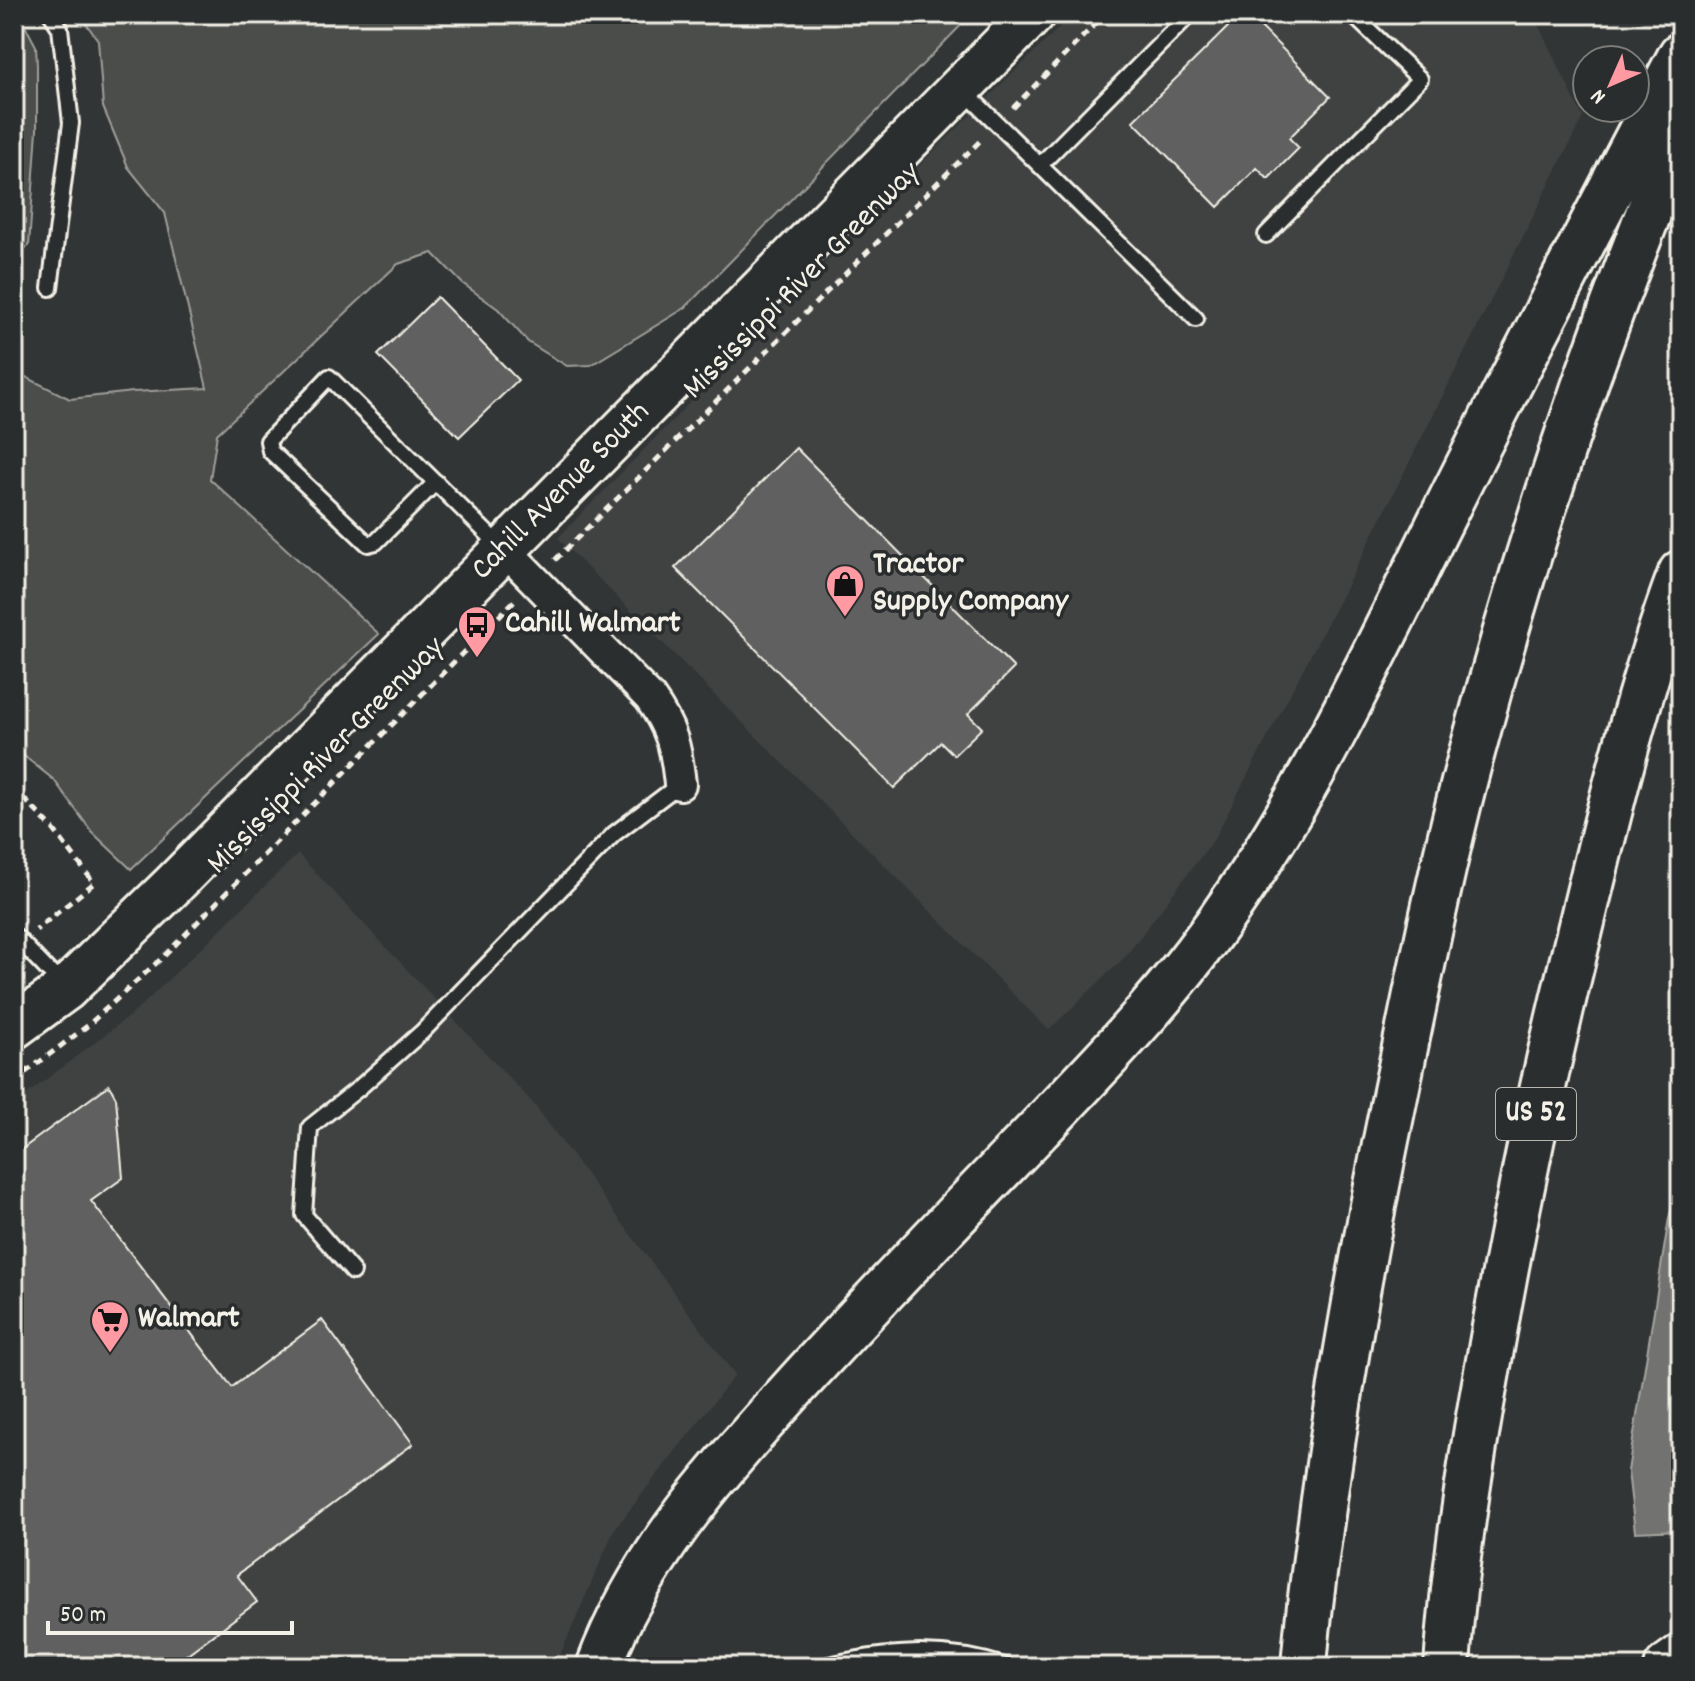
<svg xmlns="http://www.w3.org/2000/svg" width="1695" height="1681" font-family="Dekko,sans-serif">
	<rect width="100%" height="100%" fill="#323535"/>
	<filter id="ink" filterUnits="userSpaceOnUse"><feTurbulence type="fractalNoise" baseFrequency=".0125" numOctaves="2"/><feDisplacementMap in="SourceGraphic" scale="16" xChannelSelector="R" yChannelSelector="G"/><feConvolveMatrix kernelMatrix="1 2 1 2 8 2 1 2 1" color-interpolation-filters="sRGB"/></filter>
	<g filter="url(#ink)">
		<!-- built -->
		<path fill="#404242" d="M1073,14H1533L1583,117L1350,580L1214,839L1126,956L1049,1030L558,538L929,156Z
			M298,854L533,1103L735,1375L614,1530L555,1667H14V1104L136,1011Z"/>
		<!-- green -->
		<path fill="#4b4d4c" stroke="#a09f9a" stroke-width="2" d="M14,14H19L36,46L37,66V130L29,246L14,255Z
			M79,14H972L685,308L591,365L567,366L528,342L498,309L462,283L433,253L398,264L217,434L210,479L379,634L131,869L92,832L54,780L14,748V371L70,399L133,392L207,388L165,213L128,167L103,107L98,40Z"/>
		<!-- water -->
		<path fill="#727370" stroke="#a6a5a0" stroke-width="2" d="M1681,1174V1530L1635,1532L1628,1471L1669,1218Z"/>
		<!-- building -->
		<path fill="#5f605f" stroke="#f4f1e8" stroke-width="2" d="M1241,14H1248L1330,97L1289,138L1299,148L1268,179L1257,168L1218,207L1133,121Z
			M437,297L518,380L459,437L378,355Z
			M796,448L1014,668L968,714L982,728L954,755L941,742L894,788L675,568Z
			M109,1085L116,1098L123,1178L91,1201L232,1387L322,1320L413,1444L237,1575L257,1602L170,1667H14V1155Z"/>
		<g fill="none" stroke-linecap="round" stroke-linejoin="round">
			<!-- lane casing -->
			<g stroke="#f4f1e8" stroke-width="20">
				<path id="lane" d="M964,91L1196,319
					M1040,165L1190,14
					M1266,235L1420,79L1352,14
					M50,288L71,123L60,28L51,14
					M436,482L376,542L368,544L270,451L268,441L329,377L501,547
					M14,935L63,986
					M353,1272L304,1215L310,1127L359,1088L422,1032L614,834L680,784
					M820,1667C885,1651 943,1646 1008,1667"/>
			</g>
			<!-- street casing -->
			<g stroke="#f4f1e8" stroke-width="36">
				<path id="street" d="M505,550L650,698C672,729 676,747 680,784"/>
			</g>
			<!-- secondary casing -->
			<g stroke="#f4f1e8" stroke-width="48">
				<path id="secondary" d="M14,1027L66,989L173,885L1033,14"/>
			</g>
			<!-- highway casing -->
			<g stroke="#f4f1e8" stroke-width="50">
				<path id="highway" d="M599,1667C638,1561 713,1476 788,1394C869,1304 954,1217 1038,1130C1092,1073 1147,1017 1195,954C1297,821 1367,668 1442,518C1519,363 1600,209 1681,55
					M1304,1667C1308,1609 1317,1551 1325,1493C1343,1362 1367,1231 1394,1101C1417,990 1439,877 1468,767C1525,552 1595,339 1681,133
					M1447,1667C1454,1563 1471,1458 1490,1355C1513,1223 1540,1093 1572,963C1604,832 1634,700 1681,573
					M1667,1667L1681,1657"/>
			</g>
			<!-- path -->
			<path stroke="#f4f1e8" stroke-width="5" stroke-dasharray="8 6" stroke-linecap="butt" d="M1013,108L1105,14
				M555,560L981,140
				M14,788L54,830L94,883L36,930
				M14,1081L86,1027L163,957L514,601"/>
			<!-- lane -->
			<use href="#lane" stroke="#2a2d2e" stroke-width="14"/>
			<!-- street -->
			<use href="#street" stroke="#2a2d2e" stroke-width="30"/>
			<!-- secondary -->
			<use href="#secondary" stroke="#2a2d2e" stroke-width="42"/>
			<!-- highway -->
			<use href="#highway" stroke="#2a2d2e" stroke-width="44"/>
		</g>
	</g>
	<!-- icons -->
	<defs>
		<g id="shop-pin" transform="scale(2)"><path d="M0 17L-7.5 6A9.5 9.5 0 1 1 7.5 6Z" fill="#ff9aa2" stroke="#2a2d2e"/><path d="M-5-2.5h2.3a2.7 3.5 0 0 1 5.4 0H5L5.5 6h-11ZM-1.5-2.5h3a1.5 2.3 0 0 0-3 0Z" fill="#111"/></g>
		<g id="bus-pin" transform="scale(2)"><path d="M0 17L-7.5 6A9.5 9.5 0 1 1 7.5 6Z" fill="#ff9aa2" stroke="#2a2d2e"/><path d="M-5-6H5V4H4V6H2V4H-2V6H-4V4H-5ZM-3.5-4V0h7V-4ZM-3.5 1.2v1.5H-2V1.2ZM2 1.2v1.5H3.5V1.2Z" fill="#111"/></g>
		<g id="supermarket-pin" transform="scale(2)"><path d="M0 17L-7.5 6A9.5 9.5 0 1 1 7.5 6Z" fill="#ff9aa2" stroke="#2a2d2e"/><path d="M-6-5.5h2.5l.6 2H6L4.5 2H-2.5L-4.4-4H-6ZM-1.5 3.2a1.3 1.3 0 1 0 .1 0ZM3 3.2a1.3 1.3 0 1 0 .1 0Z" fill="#111"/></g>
	</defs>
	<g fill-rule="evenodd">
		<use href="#shop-pin" x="845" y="584"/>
		<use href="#bus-pin" x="477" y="625"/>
		<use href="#supermarket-pin" x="110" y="1320"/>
	</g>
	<g text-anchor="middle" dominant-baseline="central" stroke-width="7" stroke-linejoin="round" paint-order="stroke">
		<!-- shield labels -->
		<rect fill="#2a2d2e" stroke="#b7b6b0" stroke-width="2" x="1496" y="1088" width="80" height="52" rx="6"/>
		<g font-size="30" font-weight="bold" fill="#f4f1e8">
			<text x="1536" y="1114">US 52</text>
		</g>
		<!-- street labels -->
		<g font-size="32" fill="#f4f1e8" stroke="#2a2d2e">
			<text transform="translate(803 282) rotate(-45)">Mississippi River Greenway</text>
			<text transform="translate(562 492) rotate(-45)">Cahill Avenue South</text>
			<text transform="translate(327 757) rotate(-45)">Mississippi River Greenway</text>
		</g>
		<!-- poi labels -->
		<g font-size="32" font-weight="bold" fill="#f4f1e8" stroke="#2a2d2e" text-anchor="start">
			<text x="873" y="566">Tractor<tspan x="873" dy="37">Supply Company</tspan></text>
			<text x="505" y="625">Cahill Walmart</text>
			<text x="138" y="1320">Walmart</text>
		</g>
	</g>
	<!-- margin -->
	<rect width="1695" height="1681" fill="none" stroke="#2a2d2e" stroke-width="48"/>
	<rect x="24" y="24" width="1647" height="1633" fill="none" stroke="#f4f1e8" stroke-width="3" filter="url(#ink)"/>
	<!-- north arrow -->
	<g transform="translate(1611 84) rotate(225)"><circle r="38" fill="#2a2d2e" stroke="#7b7b78" stroke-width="2"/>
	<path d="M0-6L14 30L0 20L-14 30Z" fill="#ff9aa2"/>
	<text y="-12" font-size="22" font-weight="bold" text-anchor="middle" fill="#f4f1e8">N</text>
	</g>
	<!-- scale -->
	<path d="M48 1621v12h244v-12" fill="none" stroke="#f4f1e8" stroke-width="4"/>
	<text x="60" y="1621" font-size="24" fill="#f4f1e8" stroke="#2a2d2e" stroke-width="6" paint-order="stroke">50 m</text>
</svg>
